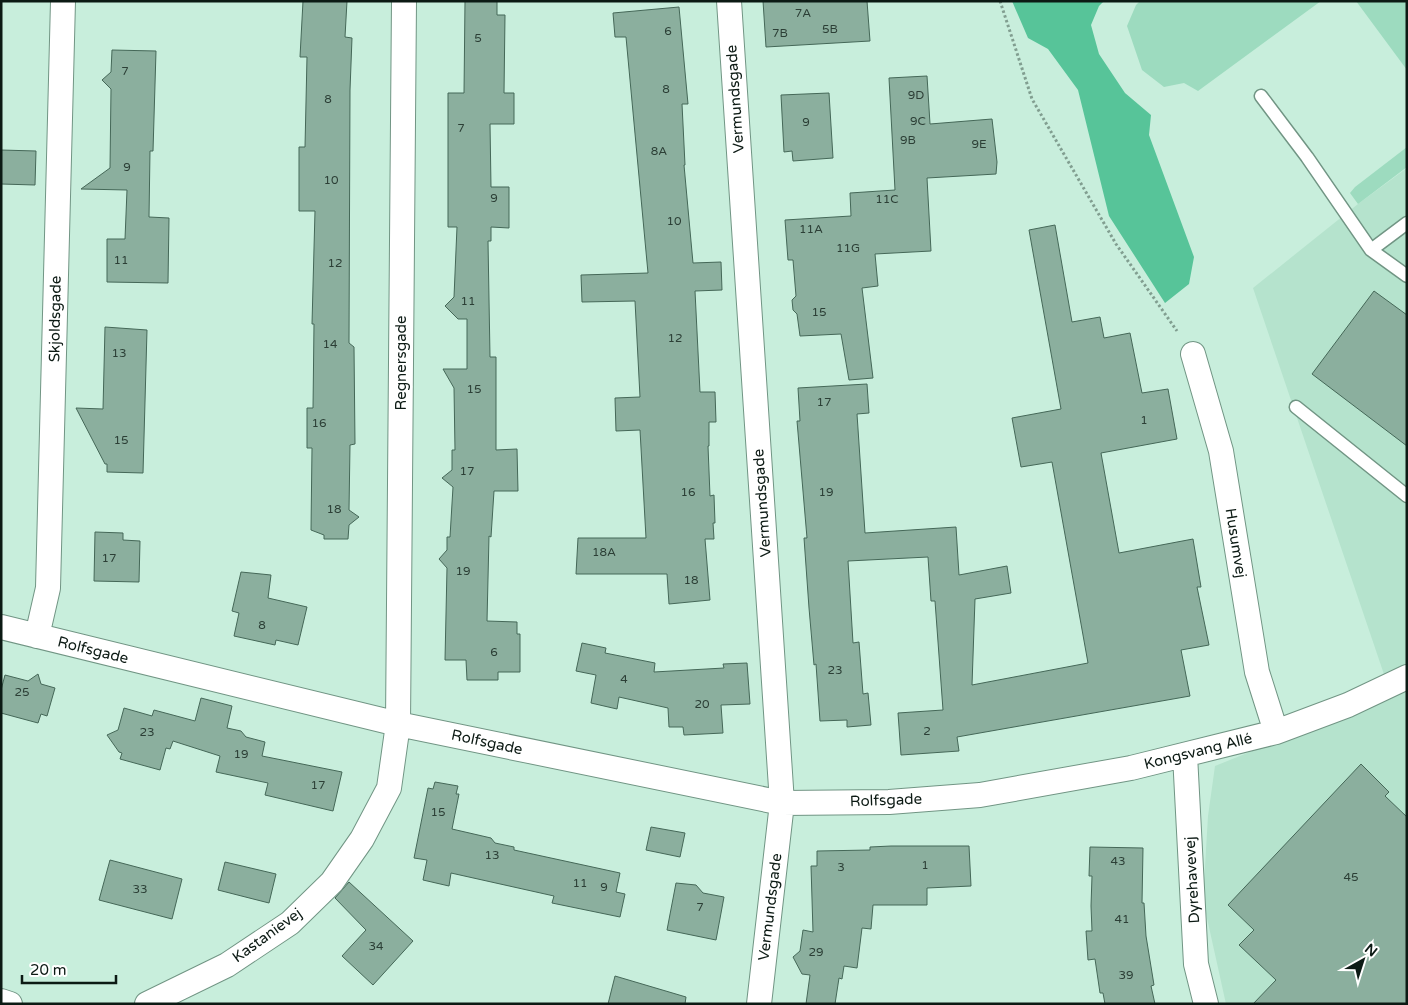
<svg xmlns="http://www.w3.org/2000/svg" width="1408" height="1005" font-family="'Varela Round',sans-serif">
	<rect width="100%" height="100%" fill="#c8eedc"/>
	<!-- built -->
	<path fill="#b5e3cd" d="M1407,168V1004H1226L1203,900L1208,816L1215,766L1391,695L1253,288L1358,204Z"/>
	<!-- green -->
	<path fill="#9ddbbf" d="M1140,1H1321L1198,91L1184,83L1164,87L1142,70L1127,26L1136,5Z
		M1356,1H1407V70Z
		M1407,147V167L1358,204L1350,193L1355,187Z"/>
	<!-- forest -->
	<path fill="#57c499" d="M1012,1H1104L1099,6L1091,25L1099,54L1125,93L1151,115L1149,135L1194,257L1189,284L1165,303L1109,216L1078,90L1048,49L1028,38Z"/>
	<!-- building -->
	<path fill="#8baf9e" stroke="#456858" d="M303,1H347L345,37L352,38L350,90L349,343L354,347L355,444L350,445L349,510L359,517L349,525L348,539H324V535L311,530L312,448H307V408H313L314,324H312L315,211H299V147H305L307,57H300Z
		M465,1H497V15H505L504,93H514V124H490L491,187H509V228L491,227V241H488L490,357H496V450L517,449L518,491H494L491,537L489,536L487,621L517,622V634H520V672H498V680H467L466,660H445L447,568L439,559L447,550V537H450L453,487L442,478L452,470V450H455L454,388L443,369H467V319H458L445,306L454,297L457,227H448V93H464Z
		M763,1H867L870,41L766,47Z
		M679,7L688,104H682L685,165H684L693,263L721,262L722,290L695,291L700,392H715L716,422H709V446H708L710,496L714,495L715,523H713L714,539H705L710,600L669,604L667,574H576L578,538H646L640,430L616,431L615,398L640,397L635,301L582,302L581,275L648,273L626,37H615L613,13Z
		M112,50L156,51L153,151H150L149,217L169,218L168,283L107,282V239H125L127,190L81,189L110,168L111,89L102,80L111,72Z
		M927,76L930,124L992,119L997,162L996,174L927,178L931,251L875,254L878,286L862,288L873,378L849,380L841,334L800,336L797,314L793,310L792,300L796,296L793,260H788L785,220L851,216L850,193L895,190L889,78Z
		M829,93L833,158L793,161L792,151L784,152L781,95Z
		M1,150L36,151L35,185L1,184Z
		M1055,225L1072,322L1100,317L1104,338L1130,333L1142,393L1168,389L1177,439L1101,453L1119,553L1193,539L1201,587H1197L1209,645L1181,650L1190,696L957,737L959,751L901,755L898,713L943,710L935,601H931L928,557L848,561L853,643L859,642L863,694L868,693L871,725L847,727V720L820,721L816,664L814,665L809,608L804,538H807L797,421H800L798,388L867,384L869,413L857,414L865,533L956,527L959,575L1007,566L1011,593L975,599L972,685L1088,663L1052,462L1021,467L1012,418L1061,409L1029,230Z
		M1374,291L1407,315V446L1312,374Z
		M105,327L147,330L143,473L107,472V464H105L76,408L103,409Z
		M95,532L123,533V540L140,541L139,582L94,581Z
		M241,572L271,575L268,598L307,607L298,645L276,640L275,645L234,636L239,613L232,611Z
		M582,643L606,648L605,653L655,663L654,672L724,668L723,664L747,663L750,704L721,705L723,733L684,735L683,727H669L668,708L619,697L617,709L591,703L596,675L576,671Z
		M38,674L41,684L55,688L47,716L41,714L38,723L1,713V690L5,675L28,681Z
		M201,698L232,706L227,728L241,731L246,737L265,742L262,756L342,772L333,811L265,795L268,783L216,772L220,756L173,741L170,749L166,748L160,770L120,759L122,753L119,752L107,735L118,730L124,708L152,716L154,710L195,721Z
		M1361,764L1389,792L1385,796L1407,817V1004H1253L1276,980L1239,945L1254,930L1228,905Z
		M435,782L458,786L456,794H459L452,829L491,838L495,843L514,847V850L620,873L616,892L625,894L620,917L552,903L554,896L451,873L449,886L423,880L427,860L414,858L428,788L433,789Z
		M651,827L685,833L680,857L646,850Z
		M891,846H969L971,886L927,888V905H873L871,929L862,928L857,968L844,966L842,979L839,978L835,1004H806L810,975L802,974L793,957L800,951L803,930L813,932L811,866H817V851L870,850V847Z
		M1090,847L1143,848L1142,903H1144L1146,936L1154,985L1151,986L1155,1004H1105L1103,993H1100L1095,959L1088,960L1086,931H1092L1091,906L1092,876H1089Z
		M110,860L182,879L172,919L99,900Z
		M225,862L276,874L269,903L218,890Z
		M349,882L413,941L373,985L342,956L366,930L335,898Z
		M676,883L696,885L703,893L724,897L716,940L667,930Z
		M615,976L686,997L685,1004H608Z"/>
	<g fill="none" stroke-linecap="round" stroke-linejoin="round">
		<!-- service casing -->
		<g stroke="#719584" stroke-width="15">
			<path id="service" d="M1261,96L1307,157L1371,250L1407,276
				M1371,250L1407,223
				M1296,407L1407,496"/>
		</g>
		<!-- minor casing -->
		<g stroke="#719584" stroke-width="26">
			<path id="minor" d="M729,1L782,803L759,1004
				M1193,354L1221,451L1257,672L1276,732
				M1,627L398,724L782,803L889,802L980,795L1131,768L1276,732L1348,705L1407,677
				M37,636L48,588L63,1
				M1185,755L1196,964L1206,1004
				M1,1001L10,1004
				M147,1004L227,965L290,923L332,882L362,839L389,788L398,724L404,1"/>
		</g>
		<!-- path -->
		<path stroke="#819e90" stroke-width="3" stroke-dasharray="2.5 2.5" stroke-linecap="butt" d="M1000,1L1032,99L1116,244L1177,331"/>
		<!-- service -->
		<use href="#service" stroke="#fff" stroke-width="12"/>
		<!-- minor -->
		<use href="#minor" stroke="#fff" stroke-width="24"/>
	</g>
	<g text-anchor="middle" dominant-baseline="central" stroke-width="4.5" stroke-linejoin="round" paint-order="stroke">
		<!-- number labels -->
		<g font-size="12" fill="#2c3f36">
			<text x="803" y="13">7A</text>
			<text x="830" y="29">5B</text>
			<text x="668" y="31">6</text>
			<text x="780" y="33">7B</text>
			<text x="478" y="38">5</text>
			<text x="125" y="71">7</text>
			<text x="666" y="89">8</text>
			<text x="916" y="95">9D</text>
			<text x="328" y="99">8</text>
			<text x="918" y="121">9C</text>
			<text x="806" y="122">9</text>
			<text x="461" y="128">7</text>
			<text x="908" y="140">9B</text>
			<text x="979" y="144">9E</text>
			<text x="659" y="151">8A</text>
			<text x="127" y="167">9</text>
			<text x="331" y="180">10</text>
			<text x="494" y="198">9</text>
			<text x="887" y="199">11C</text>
			<text x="674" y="221">10</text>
			<text x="811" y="229">11A</text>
			<text x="848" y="248">11G</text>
			<text x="121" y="260">11</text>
			<text x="335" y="263">12</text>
			<text x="468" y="301">11</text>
			<text x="819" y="312">15</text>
			<text x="675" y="338">12</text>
			<text x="330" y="344">14</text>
			<text x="119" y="353">13</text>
			<text x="474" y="389">15</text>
			<text x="824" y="402">17</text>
			<text x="1144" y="420">1</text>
			<text x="319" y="423">16</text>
			<text x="121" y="440">15</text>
			<text x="467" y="471">17</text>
			<text x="688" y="492">16</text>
			<text x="826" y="492">19</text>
			<text x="334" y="509">18</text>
			<text x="604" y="552">18A</text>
			<text x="109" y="558">17</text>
			<text x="463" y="571">19</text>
			<text x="691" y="580">18</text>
			<text x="262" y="625">8</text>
			<text x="494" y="652">6</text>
			<text x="835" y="670">23</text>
			<text x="624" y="679">4</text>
			<text x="22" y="692">25</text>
			<text x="702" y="704">20</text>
			<text x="927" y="731">2</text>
			<text x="147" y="732">23</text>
			<text x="241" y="754">19</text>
			<text x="318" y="785">17</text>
			<text x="438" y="812">15</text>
			<text x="492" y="855">13</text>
			<text x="1118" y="861">43</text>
			<text x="925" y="865">1</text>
			<text x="841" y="867">3</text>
			<text x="1351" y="877">45</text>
			<text x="580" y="883">11</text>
			<text x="604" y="887">9</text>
			<text x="140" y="889">33</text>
			<text x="700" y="907">7</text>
			<text x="1122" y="919">41</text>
			<text x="376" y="946">34</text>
			<text x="816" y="952">29</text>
			<text x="1126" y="975">39</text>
		</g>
		<!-- street labels -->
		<g font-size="15" fill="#0c1a14" stroke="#fff">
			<text transform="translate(735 99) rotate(-94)">Vermundsgade</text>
			<text transform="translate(55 319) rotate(-89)">Skjoldsgade</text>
			<text transform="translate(401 363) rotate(-90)">Regnersgade</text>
			<text transform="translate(762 503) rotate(-94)">Vermundsgade</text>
			<text transform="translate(1236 543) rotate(81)">Husumvej</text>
			<text transform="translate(93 650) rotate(14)">Rolfsgade</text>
			<text transform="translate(487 742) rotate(12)">Rolfsgade</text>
			<text transform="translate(1198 751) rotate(-14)">Kongsvang Allé</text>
			<text transform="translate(886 800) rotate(-2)">Rolfsgade</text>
			<text transform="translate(1192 880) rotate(-93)">Dyrehavevej</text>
			<text transform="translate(770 907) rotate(-83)">Vermundsgade</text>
			<text transform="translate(267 935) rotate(-36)">Kastanievej</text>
		</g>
	</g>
	<!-- border -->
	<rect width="1408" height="1005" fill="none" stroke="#0c1a14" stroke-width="5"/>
	<!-- north arrow -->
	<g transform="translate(1363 960) rotate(39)" stroke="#ffffff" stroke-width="4" paint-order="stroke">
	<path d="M0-4L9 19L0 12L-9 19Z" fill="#0c1a14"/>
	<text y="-8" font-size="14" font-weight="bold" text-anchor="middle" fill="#0c1a14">N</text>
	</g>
	<!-- scale -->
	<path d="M22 975v8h94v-8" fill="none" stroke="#0c1a14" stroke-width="2.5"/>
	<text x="30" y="975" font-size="15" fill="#0c1a14" stroke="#ffffff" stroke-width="4" paint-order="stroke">20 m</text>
</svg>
